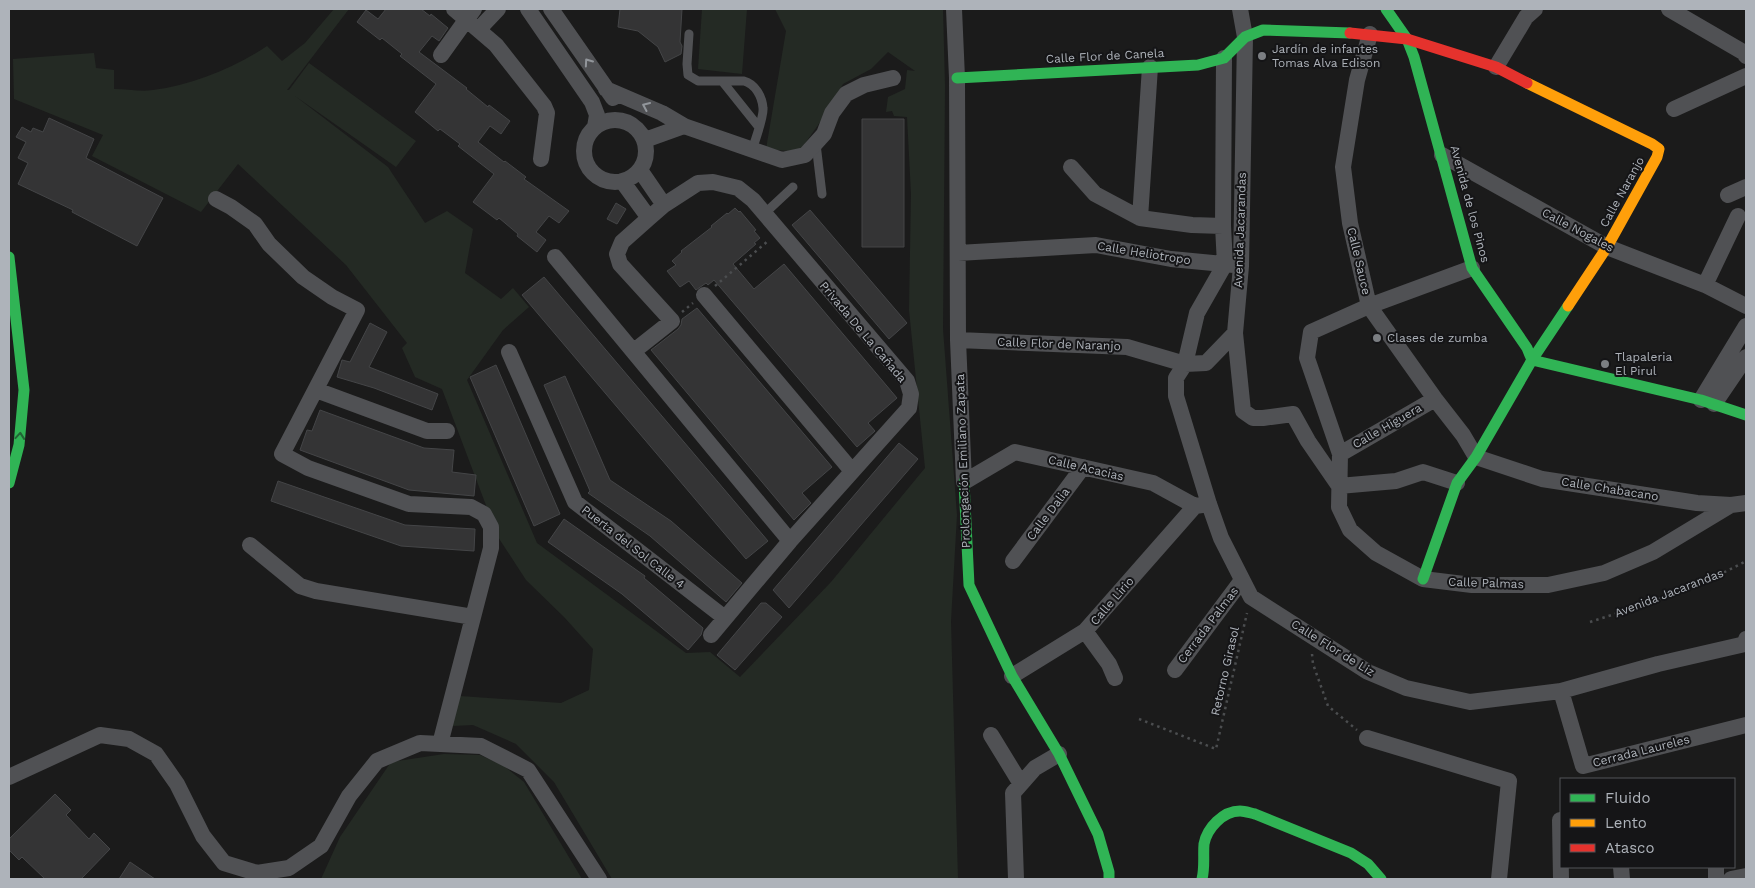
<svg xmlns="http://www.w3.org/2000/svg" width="1755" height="888" font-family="'Work Sans',sans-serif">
	<rect width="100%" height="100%" fill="#1b1b1b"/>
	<!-- green -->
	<path fill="#242a24" d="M334,9H349L287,90H289L309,63L416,141L396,167L295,96L388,167L425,223L447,211L473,229L465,273L501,299L513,288L529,307L503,330L467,380L537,543L686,653L710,652L740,677L831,582L925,468L909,310L911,194L907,117L894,116L892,111L886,112L888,97L905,89L907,70L915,71L888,52L871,69L843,84L823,118L799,152L766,149L786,31L775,9H943L945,86L943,329L957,515L951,621L958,879H612L554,782L516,744L473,725L452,726L460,696L561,703L589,690L593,649L564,617L526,580L498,537L442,389L415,377L402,348L407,343L346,265L238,164L201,212L92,156L103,135L14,99L13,59L94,53L96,68L114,70V89C127,89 141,92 153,90C192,85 234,68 267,46L282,61L305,43Z
		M702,9H747L742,74L698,69Z
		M444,754L480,755L504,766L524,782L582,879H321L340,837L391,762Z"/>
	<!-- building -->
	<path fill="#343435" stroke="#444547" d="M386,9H421L430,16L431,14L448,28L439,41L432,36L419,52L467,88L466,89L488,107L489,105L510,121L501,134L490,126L478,142L504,162L505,161L526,177L524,179L569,211L559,223L549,216L536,232L546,240L537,252L517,236L518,234L499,218L497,220L473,202L494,174L458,146L460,144L440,129L438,131L415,112L436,84L400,56L402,54L382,38L380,40L357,22L366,10L378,19Z
		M620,9H682L680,42L682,46L681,54L665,62L658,47L638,31L618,27Z
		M49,118L94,139L86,158L163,198L137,246L72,212L73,210L18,184L28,163L18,158L26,142L16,137L22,127L31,132L33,128L43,132Z
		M862,119H904V247H862Z
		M616,203L626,209L617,224L607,219Z
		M735,208L739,212L740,211L756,230L754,231L760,238L754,243L756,244L733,264L754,289L784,264L897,398L868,423L875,431L857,447L714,280L708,285L706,283L696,290L689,281L680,287L667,271L676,265L672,261L682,252L681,251L712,227L711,226L727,213L728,214Z
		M810,210L907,323L889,339L792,225Z
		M544,277L768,541L746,559L522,295Z
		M697,308L832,467L802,493L811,503L794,520L651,350L678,329L681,325L682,319Z
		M370,323L387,332L369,367L438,394L432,410L374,388L337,377L342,360L350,362Z
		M496,365L560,514L534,526L470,377Z
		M565,376L610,480L671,521L742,583L726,602L650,536L588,493L590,491L544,385Z
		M320,410L424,448L454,450L452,472L476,475L474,496L409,490L300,450L307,430L312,431Z
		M899,443L918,459L789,608L773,590Z
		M278,481L405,525L475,529L474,551L401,546L271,501Z
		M564,519L645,576L644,578L703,628L701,635L688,650L622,594L548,542Z
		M761,603H766L782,617L735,670L717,655Z
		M55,794L71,810L66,815L89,839L94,833L110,849L81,879H45L22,857L19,860L9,850V839Z
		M130,862L155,879H119Z"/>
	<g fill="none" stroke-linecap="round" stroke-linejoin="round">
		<!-- path -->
		<path stroke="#4b4d4f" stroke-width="2.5" stroke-dasharray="2.5 4" stroke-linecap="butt" d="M715,286L768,241
			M682,312L693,303
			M1590,622C1643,605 1697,588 1746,561
			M1312,654L1313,664L1328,706L1357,730
			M1139,719L1216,749L1247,613"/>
		<!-- lane -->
		<path stroke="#505154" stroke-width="9" d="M689,34L687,64L688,75L698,81H744C755,84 762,96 763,108C764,116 755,141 752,150
			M722,81L758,126
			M816,144L822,194
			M764,214L793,187"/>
		<!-- street -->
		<path stroke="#505154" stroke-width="16" d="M454,9L496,45L544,106L547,113L541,159
			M528,9L592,102L597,115L595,127
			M551,9L613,98
			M954,9L957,78L958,340L964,482L1015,452L1153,483L1195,506L1209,504
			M1240,9L1245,37L1241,266L1235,333L1243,411L1253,418H1263L1293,414L1308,441L1339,486
			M1669,9L1743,52L1746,56
			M479,29L498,9
			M1370,34L1357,80L1343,167L1350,223L1369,306L1435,399L1463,435L1476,457L1542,479L1697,503L1731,505L1746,503
			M441,55L474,9
			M1224,58L1223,226L1225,264L1197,313L1185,364L1176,378V396L1209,504L1221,538L1251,597L1368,672L1406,688L1470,702L1561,691L1658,664L1745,644L1746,639
			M1496,67L1526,17L1535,9
			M606,89L662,113L684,126L782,160L805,155L824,134L832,113L846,94L864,85L893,78
			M1674,109L1746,76
			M584 151a31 31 0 1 1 62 0a31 31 0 1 1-62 0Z
			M645,140L684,126
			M1442,155L1607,247L1705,285L1746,306
			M1071,167L1095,194L1140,218L1192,225L1223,226
			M640,170L664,205
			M622,181L649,218
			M1728,195L1746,187
			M216,199L231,207L255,224L269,244L303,277L332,297L357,310L282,454L308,468L409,504L471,507L484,514L491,527V548L440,744
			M1140,218L1150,67
			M958,253L1096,245L1171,259L1234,265
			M555,257L790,541
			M1472,268L1369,306L1311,332L1307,358L1340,454L1339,507L1350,530L1376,553L1423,579L1472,585H1548L1604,573L1653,552L1731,505
			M1705,285L1738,216
			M704,295L852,471
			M958,340L1127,347L1185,364L1206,363L1235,333
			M634,351L672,321L620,264L617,254L622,242L649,218L664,205L698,183L713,182L738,188L753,200L907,381L911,394L909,408L790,541L711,635
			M509,352L575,502L725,618
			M316,390L427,431H447
			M1701,400L1746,326
			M1714,404L1746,357
			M1340,454L1435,399
			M1339,486L1396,481L1423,472L1457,483
			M250,545L300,586L316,591L473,617
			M1013,561L1083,467
			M1085,631L1109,664L1115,678
			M1175,670L1242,580
			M1012,676L1085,631L1195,506
			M1561,691L1583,766L1746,725
			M991,735L1021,784
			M1367,738L1509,781L1499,879
			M9,777L100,735L129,739L156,754L177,784L203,836L224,863L257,873L289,868L321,846L349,796L377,761L420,743L481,746L528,770L599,879
			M1560,820L1561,879
			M1621,867L1622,879
			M1716,867V879
			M1016,879L1013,793L1035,768L1059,754
			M1731,879L1746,876"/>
		<!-- fast -->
		<path stroke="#30b455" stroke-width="11" d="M1386,9L1407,39L1414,57L1472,268L1527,348L1532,360L1701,400L1746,415
			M957,78L1198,65L1224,58L1245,37L1263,30L1350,33
			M9,257L24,390L19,445L9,483
			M964,482L969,585L1012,676L1059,754L1098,834L1109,872V879
			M1423,579L1457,483L1476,457L1532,360L1568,306
			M1202,879C1205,867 1203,855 1204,844C1207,828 1223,811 1240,811C1245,811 1250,813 1255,814L1351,853L1368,864L1381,879"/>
		<!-- slow -->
		<path stroke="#ff9f0a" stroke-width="11" d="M1527,83L1652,144L1659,149L1657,157L1607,247L1568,306"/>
		<!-- jam -->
		<path stroke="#e5322d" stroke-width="11" d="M1350,33L1407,39L1496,67L1527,83"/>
	</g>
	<!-- one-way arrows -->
	<defs><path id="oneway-chevron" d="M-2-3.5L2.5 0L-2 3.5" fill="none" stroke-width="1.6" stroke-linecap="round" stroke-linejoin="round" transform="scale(1.25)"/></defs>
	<g stroke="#92969b">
		<use href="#oneway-chevron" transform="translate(588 62) rotate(-125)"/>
		<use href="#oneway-chevron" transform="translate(646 106) rotate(-156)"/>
	</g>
	<use stroke="#226436" href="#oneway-chevron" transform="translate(20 436) rotate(-85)"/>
	<!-- markers -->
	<g fill="#7b7e82" stroke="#151517" stroke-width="2">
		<circle cx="1262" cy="56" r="5"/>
		<circle cx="1377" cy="338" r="5"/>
		<circle cx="1605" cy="364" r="5"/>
	</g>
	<g text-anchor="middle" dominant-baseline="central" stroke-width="4" stroke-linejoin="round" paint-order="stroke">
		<!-- poi labels -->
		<g font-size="12" fill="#aeb3ba" stroke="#151517" text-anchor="start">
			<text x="1272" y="49">Jardín de infantes<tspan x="1272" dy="14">Tomas Alva Edison</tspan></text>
			<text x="1387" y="338">Clases de zumba</text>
			<text x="1615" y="357">Tlapaleria<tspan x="1615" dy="14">El Pirul</tspan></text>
		</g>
		<!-- street labels -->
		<g font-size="12" fill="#aeb3ba" stroke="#151517">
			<text transform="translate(1105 56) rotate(-3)">Calle Flor de Canela</text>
			<text transform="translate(1622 192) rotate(-61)">Calle Naranjo</text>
			<text transform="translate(1470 204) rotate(75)">Avenida de los Pinos</text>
			<text transform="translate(1240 230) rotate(-88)">Avenida Jacarandas</text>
			<text transform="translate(1578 230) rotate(28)">Calle Nogales</text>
			<text transform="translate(1144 253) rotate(9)">Calle Heliotropo</text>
			<text transform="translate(1359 261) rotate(77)">Calle Sauce</text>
			<text transform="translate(863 332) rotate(50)">Privada De La Cañada</text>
			<text transform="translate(1059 344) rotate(2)">Calle Flor de Naranjo</text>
			<text transform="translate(1387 426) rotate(-30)">Calle Higuera</text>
			<text transform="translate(963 461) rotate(-92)">Prolongación Emiliano Zapata</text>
			<text transform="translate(1086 468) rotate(13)">Calle Acacias</text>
			<text transform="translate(1610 489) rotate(9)">Calle Chabacano</text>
			<text transform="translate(1048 514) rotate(-53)">Calle Dalia</text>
			<text transform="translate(633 547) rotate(38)">Puerta del Sol Calle 4</text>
			<text transform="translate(1486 583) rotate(2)">Calle Palmas</text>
			<text transform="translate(1669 593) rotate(-21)">Avenida Jacarandas</text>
			<text transform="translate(1112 601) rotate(-49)">Calle Lirio</text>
			<text transform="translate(1208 625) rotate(-53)">Cerrada Palmas</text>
			<text transform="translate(1333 648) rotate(32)">Calle Flor de Liz</text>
			<text transform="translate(1225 671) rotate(-77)">Retorno Girasol</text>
			<text transform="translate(1641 751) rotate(-14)">Cerrada Laureles</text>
		</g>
	</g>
	<!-- border -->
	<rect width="1755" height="888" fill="none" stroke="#aeb3ba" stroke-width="20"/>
	<!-- legend -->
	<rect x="1560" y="778" width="175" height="90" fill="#151517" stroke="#525458"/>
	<rect x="1570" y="794" width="25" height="8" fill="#30b455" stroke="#525458"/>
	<text x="1605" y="803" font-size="15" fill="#aeb3ba">Fluido</text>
	<rect x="1570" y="819" width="25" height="8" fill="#ff9f0a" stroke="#525458"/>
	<text x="1605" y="828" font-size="15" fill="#aeb3ba">Lento</text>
	<rect x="1570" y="844" width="25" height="8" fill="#e5322d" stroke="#525458"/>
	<text x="1605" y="853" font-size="15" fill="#aeb3ba">Atasco</text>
</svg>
